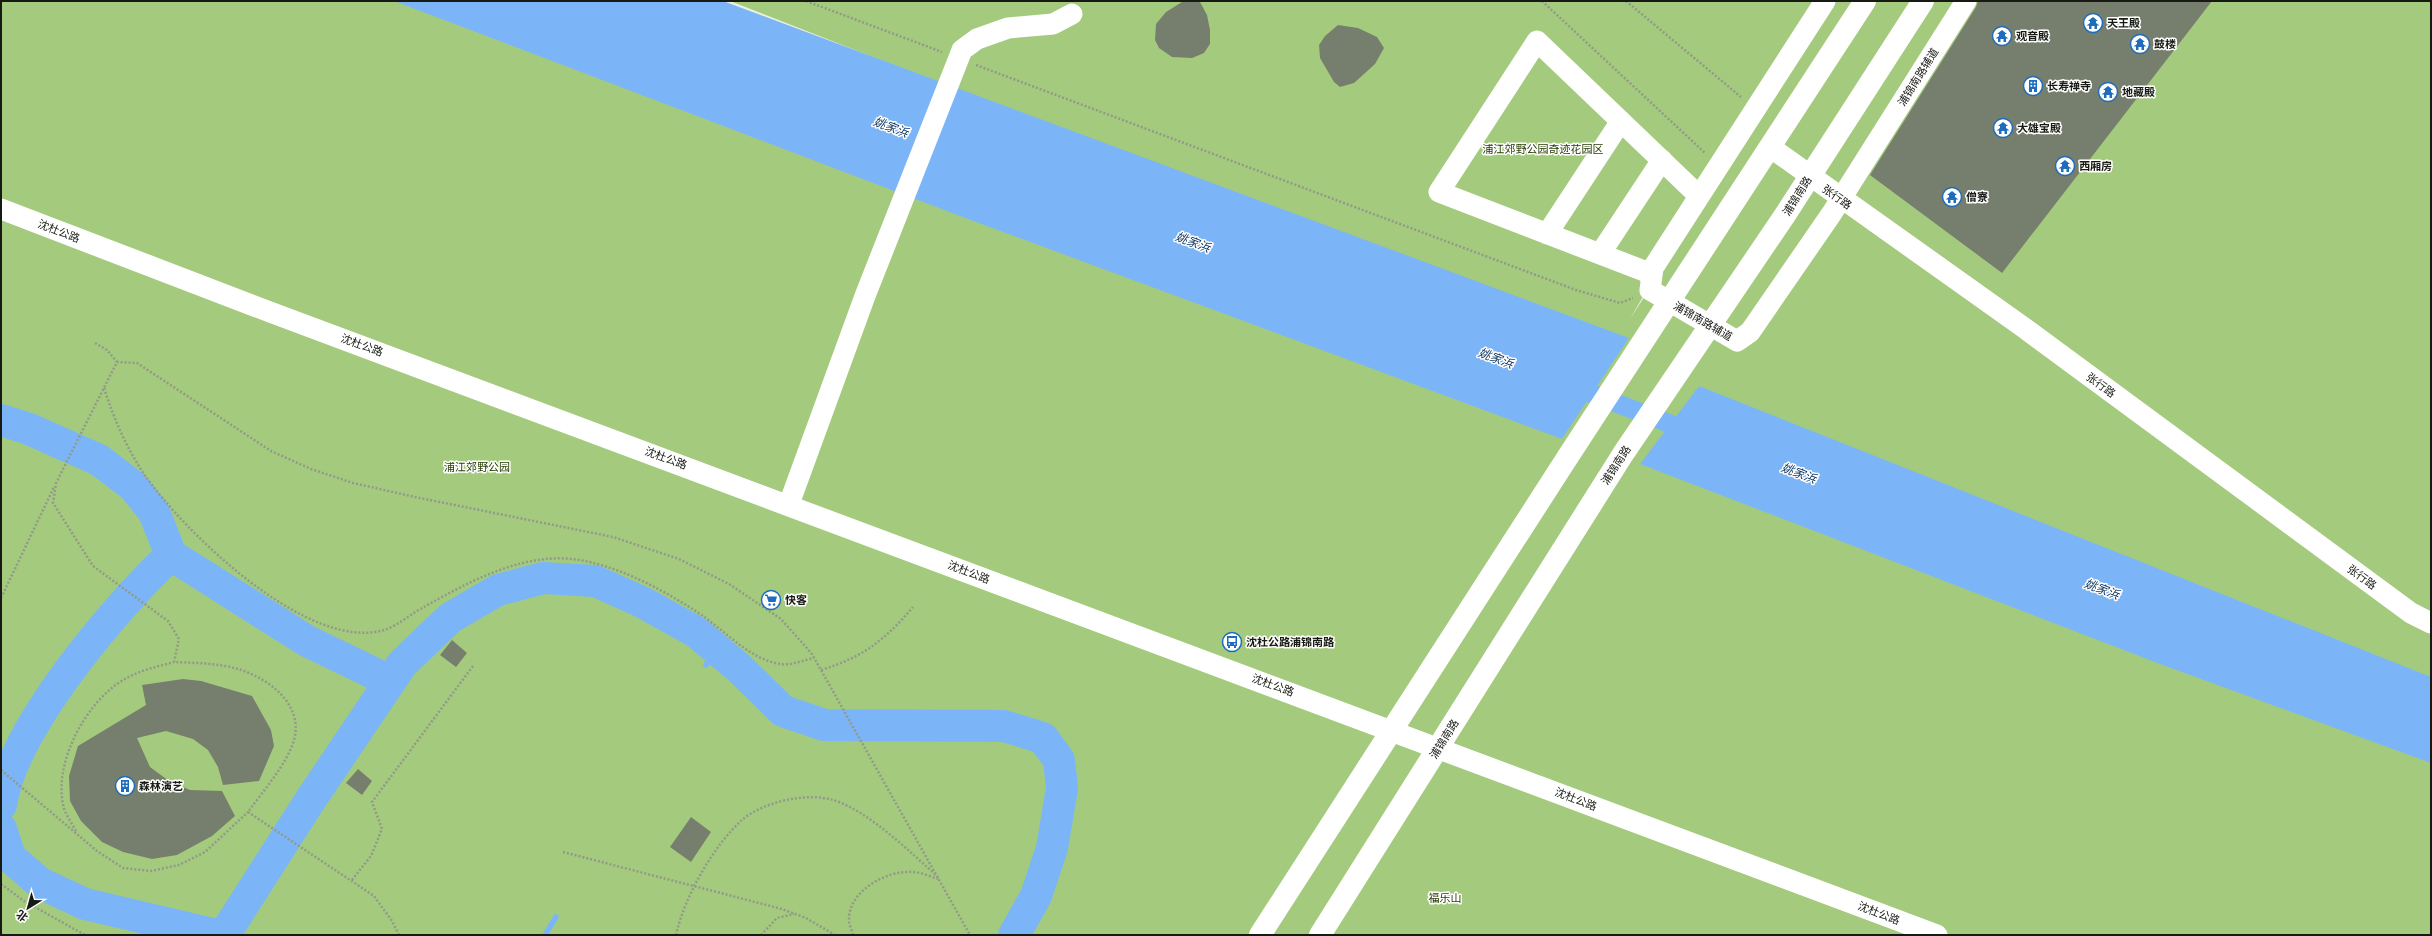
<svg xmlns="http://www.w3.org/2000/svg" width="2432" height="936" font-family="Cabin,'Noto Sans SC',sans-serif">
	<rect width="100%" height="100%" fill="#e8f2df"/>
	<!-- green -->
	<path fill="#a4cb7d" d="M1,1H701L911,72L730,1H1817L1638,275L1645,293L1630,319L1836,1H2431V935H1Z"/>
	<!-- water -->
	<path fill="#7cb5f7" d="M394,1H723L1629,338L1562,439L960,216Z
		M1699,386L2431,677V763L2160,664L1640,464Z"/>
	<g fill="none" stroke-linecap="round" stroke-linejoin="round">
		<!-- stream -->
		<path stroke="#7cb5f7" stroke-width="5.5" d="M706,665L715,648
			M545,935L556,917"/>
		<!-- canal -->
		<path stroke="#7cb5f7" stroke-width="19" d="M1569,385L1694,433"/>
		<!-- river -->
		<path stroke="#7cb5f7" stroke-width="32" d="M1,420L29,429L99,460L133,486L154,512L171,555L307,641L390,681
			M1,805C12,729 115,607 171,555
			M1,829L10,857L40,883L85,904L217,935
			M224,935L311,799L402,664L450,618L498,590L543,578L595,581L642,602L696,632L739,668L783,711L824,725L1004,726L1043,738L1059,760L1062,788L1052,848L1036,896L1014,935"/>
	</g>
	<!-- building -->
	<path fill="#767f6e" d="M1978,1H2212L2002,273L1870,175L1976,7Z
		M1182,2H1200L1207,15L1210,30V44L1204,53L1192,58L1172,57L1159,48L1155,40L1156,24L1166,12Z
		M1338,25L1358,28L1377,37L1384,48L1375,64L1354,83L1340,87L1334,82L1320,58L1319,45L1325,36Z
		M452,640L467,653L456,667L440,655Z
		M183,679L201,681L252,696L271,730L274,746L259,781L223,785L218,767L208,750L193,739L166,731L137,738L150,767L169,781L190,790L222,791L235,816L212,836L177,855L152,859L123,852L102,842L81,821L70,801L69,776L78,746L146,705L142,685Z
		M358,769L372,781L362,795L346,783Z
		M691,817L711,832L691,862L670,847Z"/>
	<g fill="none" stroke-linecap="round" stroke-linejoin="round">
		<!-- path -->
		<path stroke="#92998b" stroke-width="2.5" stroke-dasharray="2 2" stroke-linecap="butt" d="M806,1L942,52
			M1542,1L1705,153
			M1626,1L1741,97
			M976,65L1576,290L1620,303L1633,298
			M95,343L107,350L117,362
			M104,388C114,419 126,447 144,474C183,531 311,656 387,629C400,624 412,613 424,607C472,580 529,549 585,561C627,570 667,592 703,616C727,633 750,659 780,664C790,666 804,660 814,658
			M1,598L54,487
			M821,670C863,657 884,641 913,607
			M1,770L97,851L123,868L151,871L179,865L205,852L248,812
			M76,831C72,823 64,813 63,804C54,761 87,700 125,679C140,670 157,667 174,662
			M563,852L782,909L806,918L835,935
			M352,880L371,856L382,829L372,802L473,666
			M1,884L24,901L85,935
			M399,935L392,921L374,896L248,812C263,791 287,764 294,740C304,704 268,678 238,669C218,663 194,663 174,662L179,639L168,621L93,566L53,503L56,483L117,362L137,363L271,451L311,469L353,483L415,497L613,537L679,559L729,584L781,619L812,654L970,935
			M676,935C684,898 713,846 742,820C763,802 806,792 833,800C869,811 911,853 938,877
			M761,935L777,918L794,914
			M853,935C852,930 849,925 849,920C848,891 887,870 912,872C921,872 931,877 939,879"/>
		<!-- minor -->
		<path stroke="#fff" stroke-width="21" d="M1825,1L1653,268L1650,290L1737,341L1750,332L1832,213L1966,1
			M1770,147L2023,327L2411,613L2431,623
			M1,209L270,312L1937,935
			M1547,234L1621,121
			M1600,254L1662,160
			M1652,274L1439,192L1537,41L1699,196
			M789,504L865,296L962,50L977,39L1008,28L1053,24L1072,14"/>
		<!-- major -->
		<path stroke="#fff" stroke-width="22" d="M1260,935L1569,455L1865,1
			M1320,935L1623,454L1785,215L1923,1"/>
	</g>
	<!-- icons -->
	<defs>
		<g id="temple-ring" transform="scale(1)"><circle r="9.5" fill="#fff" stroke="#1e6cbb" stroke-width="1.5"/><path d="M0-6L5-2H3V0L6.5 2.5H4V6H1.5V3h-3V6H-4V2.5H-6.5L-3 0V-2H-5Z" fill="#1e6cbb"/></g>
		<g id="building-ring" transform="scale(1)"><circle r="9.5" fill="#fff" stroke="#1e6cbb" stroke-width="1.5"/><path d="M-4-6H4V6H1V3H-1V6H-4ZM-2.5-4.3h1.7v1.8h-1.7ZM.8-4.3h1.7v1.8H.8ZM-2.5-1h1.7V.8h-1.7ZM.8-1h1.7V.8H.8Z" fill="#1e6cbb"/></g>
		<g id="supermarket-ring" transform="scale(1)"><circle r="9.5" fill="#fff" stroke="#1e6cbb" stroke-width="1.5"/><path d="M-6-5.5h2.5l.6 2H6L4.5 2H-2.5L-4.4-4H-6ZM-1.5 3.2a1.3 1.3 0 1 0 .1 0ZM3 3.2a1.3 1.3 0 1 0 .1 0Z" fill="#1e6cbb"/></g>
		<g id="bus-ring" transform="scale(1)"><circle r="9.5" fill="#fff" stroke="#1e6cbb" stroke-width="1.5"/><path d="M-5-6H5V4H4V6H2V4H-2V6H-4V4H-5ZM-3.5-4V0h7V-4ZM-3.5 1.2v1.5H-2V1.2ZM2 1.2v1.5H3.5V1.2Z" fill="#1e6cbb"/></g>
	</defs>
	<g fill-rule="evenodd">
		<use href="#temple-ring" x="2093" y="23"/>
		<use href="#temple-ring" x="2002" y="36"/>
		<use href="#temple-ring" x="2140" y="44"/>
		<use href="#building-ring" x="2033" y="86"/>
		<use href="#temple-ring" x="2108" y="92"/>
		<use href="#temple-ring" x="2003" y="128"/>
		<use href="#temple-ring" x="2065" y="166"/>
		<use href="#temple-ring" x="1952" y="197"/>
		<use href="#supermarket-ring" x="771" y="600"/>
		<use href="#bus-ring" x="1232" y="642"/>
		<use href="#building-ring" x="125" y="786"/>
	</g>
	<g text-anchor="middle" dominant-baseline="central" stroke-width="3" stroke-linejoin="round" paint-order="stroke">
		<!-- poi labels -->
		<g font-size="11" font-weight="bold" fill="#171a13" stroke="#fff" text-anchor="start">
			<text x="2107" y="23">天王殿</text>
			<text x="2016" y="36">观音殿</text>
			<text x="2154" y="44">鼓楼</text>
			<text x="2047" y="86">长寿禅寺</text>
			<text x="2122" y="92">地藏殿</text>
			<text x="2017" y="128">大雄宝殿</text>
			<text x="2079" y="166">西厢房</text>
			<text x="1966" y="197">僧寮</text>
			<text x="785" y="600">快客</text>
			<text x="1246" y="642">沈杜公路浦锦南路</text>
			<text x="139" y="786">森林演艺</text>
		</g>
		<!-- street labels -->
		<g font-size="11" fill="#171a13" stroke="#fff">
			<text transform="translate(1918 77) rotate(-58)">浦锦南路辅道</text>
			<text transform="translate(1797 196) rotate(-58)">浦锦南路</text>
			<text transform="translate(1837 197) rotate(35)">张行路</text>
			<text transform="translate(59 231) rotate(21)">沈杜公路</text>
			<text transform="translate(1703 321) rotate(30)">浦锦南路辅道</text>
			<text transform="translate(362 345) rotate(20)">沈杜公路</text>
			<text transform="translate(2101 385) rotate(36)">张行路</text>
			<text transform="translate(666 458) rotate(20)">沈杜公路</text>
			<text transform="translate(1616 465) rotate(-57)">浦锦南路</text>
			<text transform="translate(969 572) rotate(21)">沈杜公路</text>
			<text transform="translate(2362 577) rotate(36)">张行路</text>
			<text transform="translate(1273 685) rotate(20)">沈杜公路</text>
			<text transform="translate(1444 739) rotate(-58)">浦锦南路</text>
			<text transform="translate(1576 799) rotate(21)">沈杜公路</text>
			<text transform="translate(1879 913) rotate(21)">沈杜公路</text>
		</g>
		<!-- park labels -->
		<g font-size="11" fill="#253c02" stroke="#fff">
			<text x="1543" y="149">浦江郊野公园奇迹花园区</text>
			<text x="477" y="467">浦江郊野公园</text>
			<text x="1445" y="898">福乐山</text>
		</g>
		<!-- water labels -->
		<g font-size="12" font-style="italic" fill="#0f3760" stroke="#fff">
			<text transform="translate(891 127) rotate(21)">姚家浜</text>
			<text transform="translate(1193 242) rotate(21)">姚家浜</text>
			<text transform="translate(1496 358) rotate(21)">姚家浜</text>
			<text transform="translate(1799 473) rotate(21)">姚家浜</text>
			<text transform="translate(2102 589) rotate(21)">姚家浜</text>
		</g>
	</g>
	<!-- border -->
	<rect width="2432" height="936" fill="none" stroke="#171a13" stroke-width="4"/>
	<!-- north arrow -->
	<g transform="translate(28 908) rotate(217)" stroke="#ffffff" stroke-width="3" paint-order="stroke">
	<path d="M0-3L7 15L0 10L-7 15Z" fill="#171a13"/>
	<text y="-6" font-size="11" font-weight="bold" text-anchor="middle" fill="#171a13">北</text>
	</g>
</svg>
